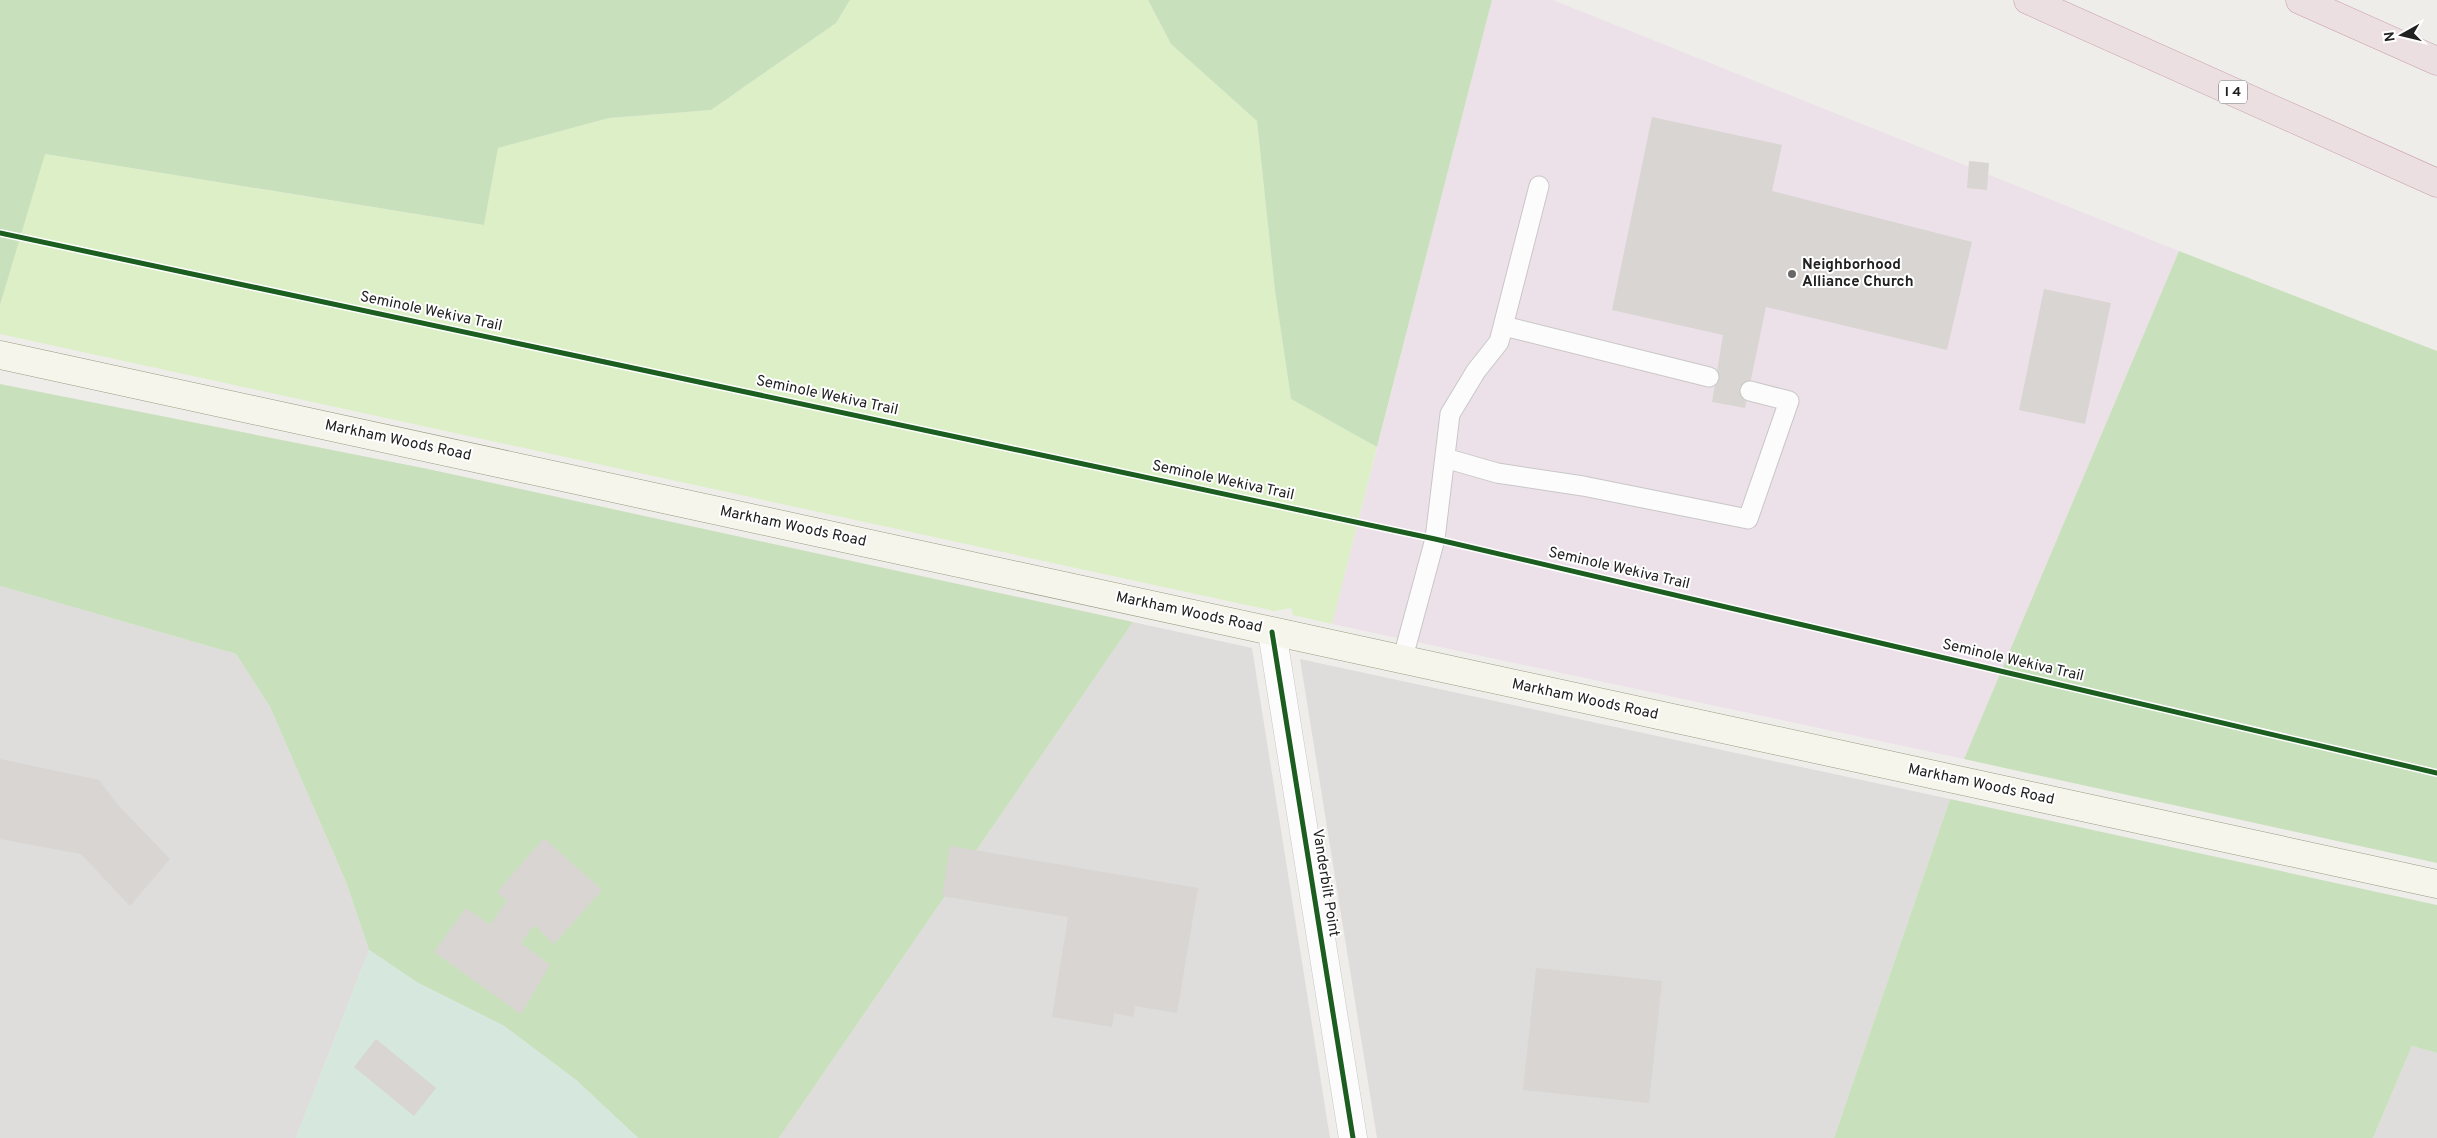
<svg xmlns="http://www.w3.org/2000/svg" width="2437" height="1138" font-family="Overpass,sans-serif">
	<rect width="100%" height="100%" fill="#efedea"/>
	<!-- residential -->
	<path fill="#dedddb" d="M0,586L236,654L270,707L346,882L369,950L296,1138H0Z
		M1133,622L1252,648L1330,1138H779Z
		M1300,659L1950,799L1834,1138H1377Z
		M2412,1046L2437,1053V1138H2373Z"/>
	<!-- industrial -->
	<path fill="#ede1e9" d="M1492,0H1553L2179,251L1964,759L1332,624Z"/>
	<!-- grass -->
	<path fill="#dcefc6" d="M850,0H1148L1171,44L1257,121L1275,291L1291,399L1377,447L1332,624L1293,615L1291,608L1274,611L0,334V305L44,154L484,225L498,148L609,118L711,110L836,23Z"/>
	<!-- forest -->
	<path fill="#c9e0bd" d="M0,0H850L836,23L711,110L609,118L498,148L484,225L45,154L0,305Z
		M1148,0H1492L1377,447L1291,399L1275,291L1257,121L1171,44Z
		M2179,251L2437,351V863L1964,759Z
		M0,384L428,469L1133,622L779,1138H638L576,1080L504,1026L418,983L369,950L346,882L270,707L236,654L0,586Z
		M1950,799L2437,905V1053L2412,1046L2373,1138H1834Z"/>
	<!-- wetland -->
	<path fill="#d6e7dd" d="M369,950L418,983L504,1026L576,1080L638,1138H296Z"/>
	<!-- building -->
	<path fill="#d8d5d2" d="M1652,117L1782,145L1772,191L1972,242L1947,350L1766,307L1745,408L1712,402L1723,335L1612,310Z
		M1969,161L1989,163L1987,190L1967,188Z
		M2044,289L2111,303L2085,424L2019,410Z
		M0,759L99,780L117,804L170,859L130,906L81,854L0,839Z
		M544,838L602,890L554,944L534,925L521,943L550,965L521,1014L434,952L466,908L490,925L507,901L497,892Z
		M950,846L1198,888L1177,1013L1135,1006L1133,1017L1114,1013L1112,1027L1052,1017L1068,917L942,896Z
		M1536,968L1662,981L1649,1103L1523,1090Z
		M376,1039L436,1088L414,1116L354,1067Z"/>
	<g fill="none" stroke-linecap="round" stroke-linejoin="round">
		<!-- lane casing -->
		<g stroke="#c8c7c6" stroke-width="21">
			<path id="lane" d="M1504,326L1709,377
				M1445,458L1497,473L1583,486L1748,519L1789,401L1750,391
				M1402,661L1435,539L1450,414L1476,371L1499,342L1539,186"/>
		</g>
		<!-- street casing -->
		<g stroke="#c8c7c6" stroke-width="29">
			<path id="street" d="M1272,632L1353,1138"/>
		</g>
		<!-- secondary casing -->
		<g stroke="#999a80" stroke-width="29">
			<path id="secondary" d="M0,355L2437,884"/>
		</g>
		<!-- highway casing -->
		<g stroke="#c79daa" stroke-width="29">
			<path id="highway" d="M2028,0L2437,183
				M2300,0L2437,61"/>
		</g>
		<!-- lane -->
		<use href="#lane" stroke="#fdfcfc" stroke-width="19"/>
		<!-- street -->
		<use href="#street" stroke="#fdfcfc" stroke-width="28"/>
		<!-- secondary -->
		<use href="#secondary" stroke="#f5f5ec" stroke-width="28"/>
		<!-- highway -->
		<use href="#highway" stroke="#ecdfe1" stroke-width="28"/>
		<!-- cycleway casing -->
		<g stroke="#fff" stroke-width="8">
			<path id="cycleway" d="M0,233L1435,539L2437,773
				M1272,632L1353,1138"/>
		</g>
		<!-- cycleway -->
		<use href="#cycleway" stroke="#1b5e20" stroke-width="5"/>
	</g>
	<!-- markers -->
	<circle fill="#696867" stroke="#fff" stroke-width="2" cx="1792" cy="274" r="5"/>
	<g text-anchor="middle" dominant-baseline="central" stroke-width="4" stroke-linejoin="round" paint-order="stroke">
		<!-- shield labels -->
		<rect fill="#fff" stroke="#646464" stroke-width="1" x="2219" y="80.5" width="28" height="23" rx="4"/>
		<g font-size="14" font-weight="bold" fill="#212121">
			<text x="2233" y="92">I 4</text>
		</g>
		<!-- poi labels -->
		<g font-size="15" font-weight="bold" fill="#212121" stroke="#fff" text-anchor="start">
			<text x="1802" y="265">Neighborhood<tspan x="1802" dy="17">Alliance Church</tspan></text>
		</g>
		<!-- street labels -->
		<g font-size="15" fill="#212121" stroke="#fff">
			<text transform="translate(431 312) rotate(12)">Seminole Wekiva Trail</text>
			<text transform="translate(827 396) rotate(12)">Seminole Wekiva Trail</text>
			<text transform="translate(398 441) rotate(12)">Markham Woods Road</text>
			<text transform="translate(1223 481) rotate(12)">Seminole Wekiva Trail</text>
			<text transform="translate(793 527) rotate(12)">Markham Woods Road</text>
			<text transform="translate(1619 569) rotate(13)">Seminole Wekiva Trail</text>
			<text transform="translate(1189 613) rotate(12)">Markham Woods Road</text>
			<text transform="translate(2013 661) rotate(13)">Seminole Wekiva Trail</text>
			<text transform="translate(1585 700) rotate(12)">Markham Woods Road</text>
			<text transform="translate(1981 785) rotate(12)">Markham Woods Road</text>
			<text transform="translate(1325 883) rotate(81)">Vanderbilt Point</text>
		</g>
	</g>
	<!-- north arrow -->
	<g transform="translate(2402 35) rotate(262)" stroke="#ffffff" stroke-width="4" paint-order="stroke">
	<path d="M0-4L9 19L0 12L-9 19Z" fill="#212121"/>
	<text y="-8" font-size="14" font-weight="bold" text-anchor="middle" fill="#212121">N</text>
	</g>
</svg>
